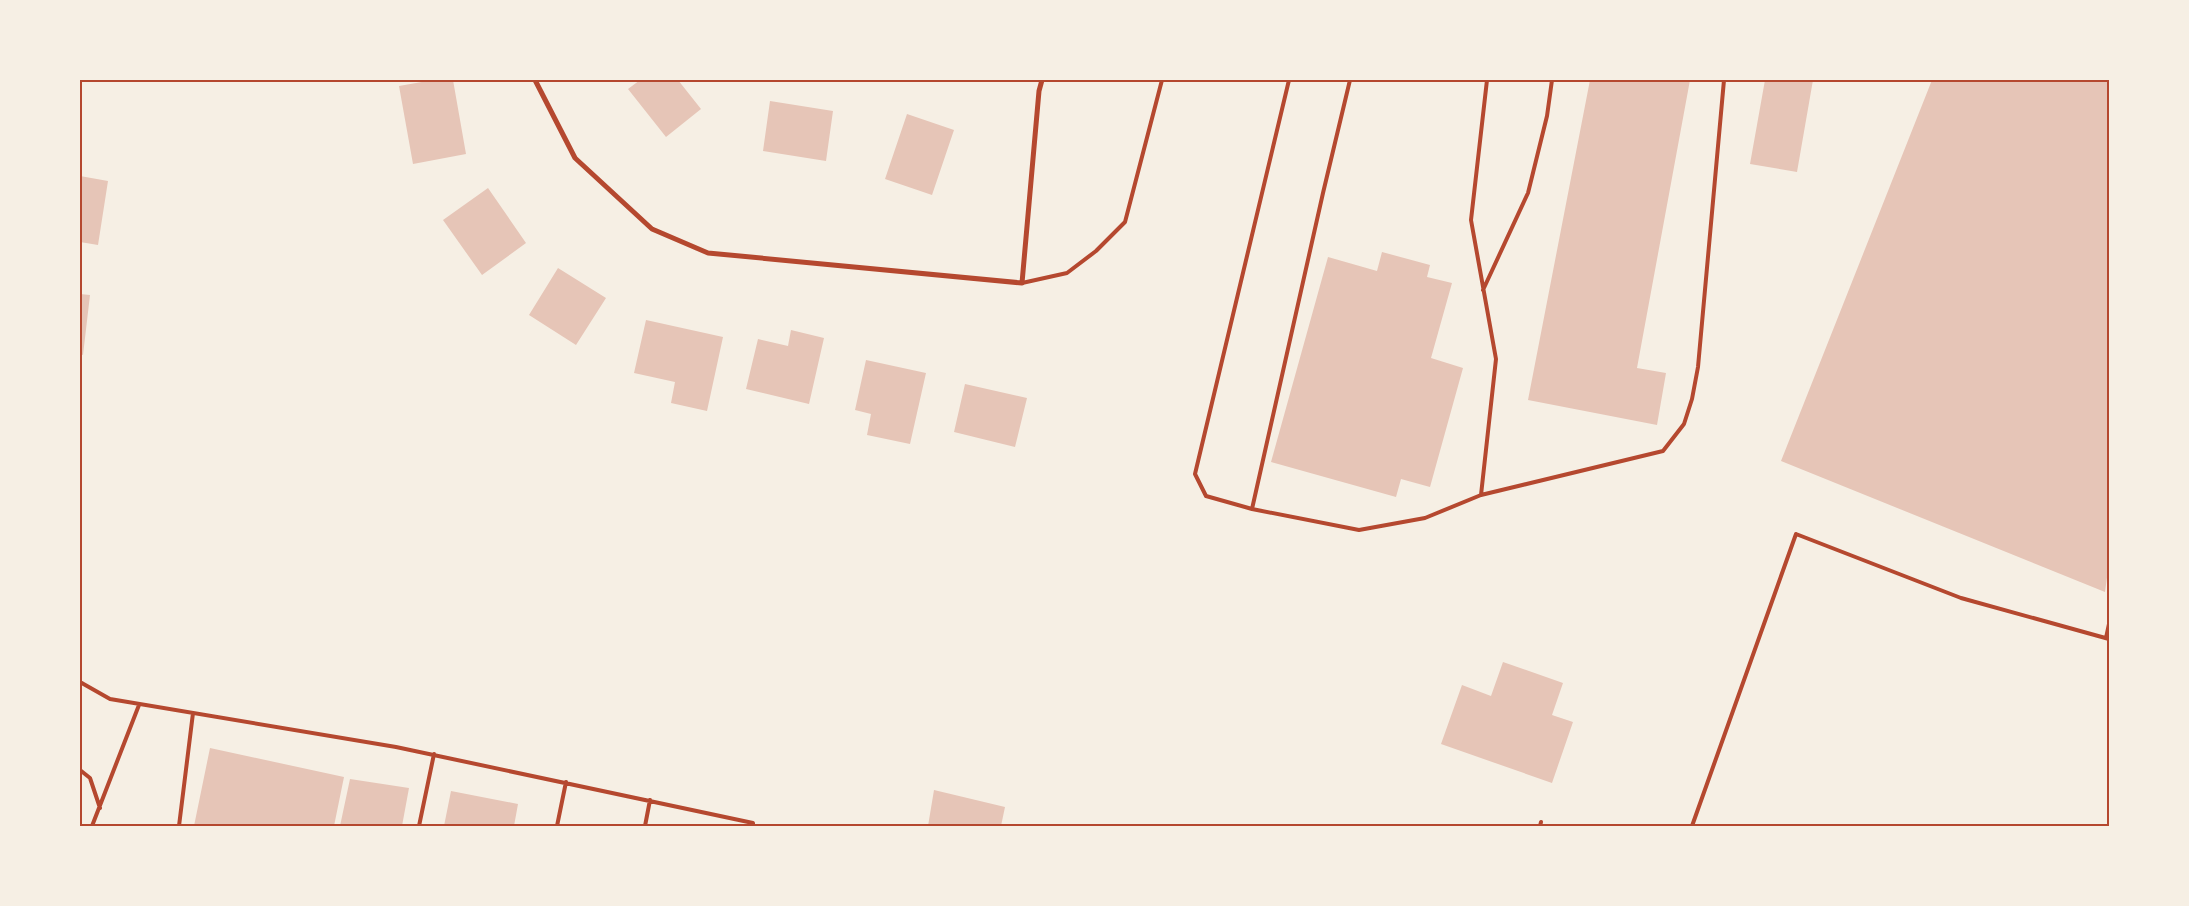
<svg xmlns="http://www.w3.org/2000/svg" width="2189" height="906" font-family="Georgia,serif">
	<rect width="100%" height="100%" fill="#f6efe4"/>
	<!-- building -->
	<path fill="#e6c5b7" d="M433,80H453L466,154L413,164L399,86Z
		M640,80H678L701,109L666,137L628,89Z
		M1590,80H1690L1637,368L1666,373L1657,425L1528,400Z
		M1765,80H1813L1797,172L1750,164Z
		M1932,80H2109V563L2105,592L1781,461Z
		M770,101L833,111L826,161L763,151Z
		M907,114L954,130L932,195L885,179Z
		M80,176L108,181L98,245L80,242Z
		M488,188L526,243L482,275L443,220Z
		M1382,252L1430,265L1427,277L1452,283L1431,358L1463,368L1430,487L1401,479L1396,497L1271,462L1328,257L1377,271Z
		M558,268L606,298L576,345L529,315Z
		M80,294L90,295L83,355L80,354Z
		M646,320L723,337L707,411L671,403L675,382L634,373Z
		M791,330L824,338L809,404L746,389L758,339L788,346Z
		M866,360L926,373L910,444L867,435L871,414L855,410Z
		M965,384L1027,398L1015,447L954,432Z
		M1503,662L1563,683L1552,715L1573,722L1552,783L1441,744L1462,685L1491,696Z
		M210,748L344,777L334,826H194Z
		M350,779L409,788L402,826H340Z
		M934,790L1005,807L1001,826H928Z
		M451,791L518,804L514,826H444Z"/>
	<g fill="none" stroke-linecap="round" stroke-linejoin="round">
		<!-- service -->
		<path stroke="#b5482f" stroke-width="4" d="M1289,80L1195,474L1206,496L1252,509L1323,193L1350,80
			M1487,80L1471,220L1496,359L1481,495L1663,451L1684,424L1692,399L1698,367L1724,80
			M1022,283L1067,273L1096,251L1125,222L1162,80
			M1483,290L1528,193L1547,116L1552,80
			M1252,509L1359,530L1425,518L1481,495
			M2106,638L2109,624
			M80,682L110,699L396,747L753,823V826
			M80,770L90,778L100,808
			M92,826L139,705
			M179,826L193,713
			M419,826L434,754
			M557,826L566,782
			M645,826L650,800
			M1540,826L1541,822
			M1692,826L1796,534L1961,598L2109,639"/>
		<!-- minor -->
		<path stroke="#b5482f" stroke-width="5" d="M535,80L575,158L652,229L708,253L1022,283L1039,91L1042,80"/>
	</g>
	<!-- border -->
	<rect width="2189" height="906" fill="none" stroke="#f6efe4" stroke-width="162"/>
	<rect x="81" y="81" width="2027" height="744" fill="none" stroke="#b5482f" stroke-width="2"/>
</svg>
